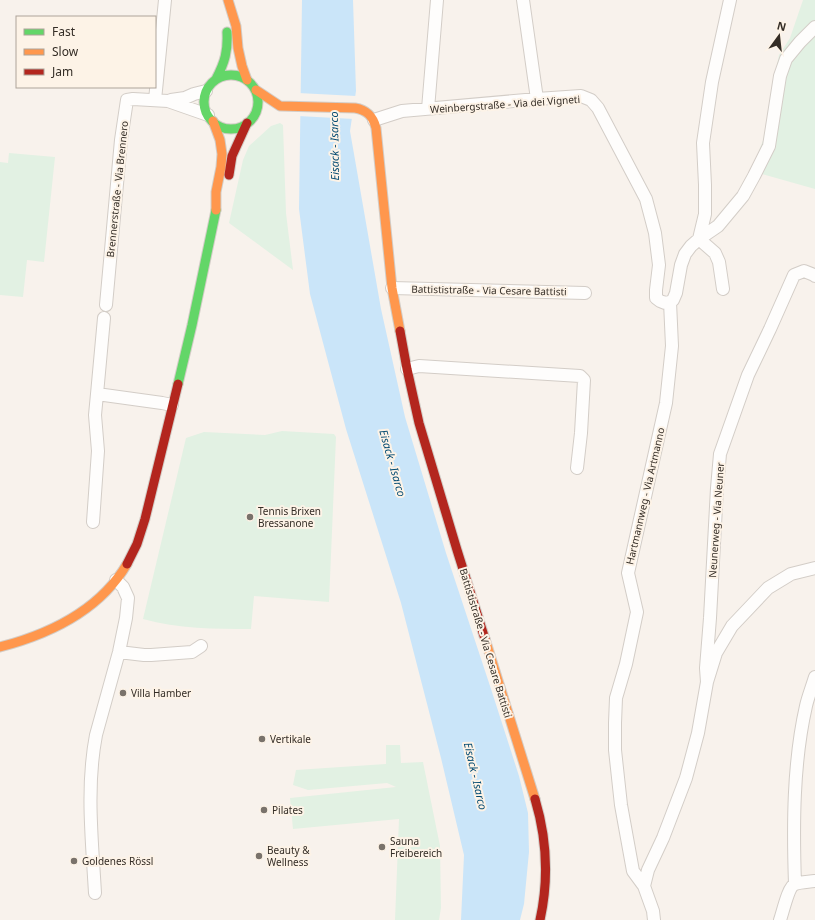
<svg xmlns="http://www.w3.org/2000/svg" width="815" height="920" font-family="'Noto Sans',sans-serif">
	<rect width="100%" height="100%" fill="#f8f2ec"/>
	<!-- green -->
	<path fill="#e2f1e3" d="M803,0H815V189L751,171L764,138L769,104L779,55L790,38Z
		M280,123L283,125L286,213L293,270L229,223L243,160L249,146L271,126Z
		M9,153L55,157L44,262L27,260L23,297L0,295V162L8,163Z
		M282,431L334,434L336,437L329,602L254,596L251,629C215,629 178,629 143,619L186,438L204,432L265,435Z
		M386,745H400L401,763L423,762L440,846L441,908L439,920H395L399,819L293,829L290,798L396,787L387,783L308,790L293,785L296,770L386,764Z"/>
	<!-- water -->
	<path fill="#cae5f9" d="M302,0H353L356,91L350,131L381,309L405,417L446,553L491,689L519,776L528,813L529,852L524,904L520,920H461L464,855L441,758L401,603L346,429L310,294L299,209Z"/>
	<!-- pier -->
	<path fill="#f8f2ec" d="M298,93L356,96L354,119L298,116Z"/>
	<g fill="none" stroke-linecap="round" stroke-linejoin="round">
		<!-- street casing -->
		<g stroke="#d3cdc7" stroke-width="14">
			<path id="street" d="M523,0L537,99
				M155,100L165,0
				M171,100L185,98L194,94L206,91
				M428,109L437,0
				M374,120L402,111L537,99L581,96L591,100L598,108L646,199L655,233L659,265L656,290V298L660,301L665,303L670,302L673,300L676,293L681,265L685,254L691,246L699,239L718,226L743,196L754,176L769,146L780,76L786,59L800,42L815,27
				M699,239L705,214V185L703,143L712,82L730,0
				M699,239L715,253L719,262L723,289
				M392,288L585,293
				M106,305L121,140L127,100L133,99L168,101L208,115
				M407,369L419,366L580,376L584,380L581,433L577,468
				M97,394L162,403L172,405
				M93,522L98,451L95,415L97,394L104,318
				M119,652L144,655H151L192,652L201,646
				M707,682L706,668L710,618L717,488L720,454L748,375L770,329L794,275L804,271L814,275L815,276
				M795,884C793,826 793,763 806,706C808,697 812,687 815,677
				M644,886L648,870L663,838L686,778L698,733L707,682L716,653L732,626L768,588L791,574L815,568
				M95,893C92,840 86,787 96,735L119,652L126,618L128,598L123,587L116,580
				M654,920L653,911L644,886L633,871L621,805L615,750V723L616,698L626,664L637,612L628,573L666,403L672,346L670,302
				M780,920C783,912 788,887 795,884C801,882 809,882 815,881"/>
		</g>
		<!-- fast casing -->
		<g stroke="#d3cdc7" stroke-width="11">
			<path id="fast" d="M204 102a27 27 0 1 1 54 0a27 27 0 1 1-54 0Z
				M216,79C225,62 228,51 227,32
				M178,384L192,325L216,210"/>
		</g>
		<!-- slow casing -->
		<g stroke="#d3cdc7" stroke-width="11">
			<path id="slow" d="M228,0L236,26L238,48L242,66L247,80
				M256,90L280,106L355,108C367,110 373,116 376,128L392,288L400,331
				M213,121L220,140L222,154L221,167L216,192V210
				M485,639L535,799
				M0,647C50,634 100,610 127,564"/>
		</g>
		<!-- jam casing -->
		<g stroke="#d3cdc7" stroke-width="11">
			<path id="jam" d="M229,175L232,156L247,123
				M400,331L407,369L419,423L457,550L485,639
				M127,564L137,544L145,519L178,384
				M535,799C547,839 549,879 540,920"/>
		</g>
		<!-- street -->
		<use href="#street" stroke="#fefdfc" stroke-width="12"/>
		<!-- fast -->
		<use href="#fast" stroke="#63d668" stroke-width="9"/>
		<!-- slow -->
		<use href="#slow" stroke="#ff974d" stroke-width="9"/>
		<!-- jam -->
		<use href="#jam" stroke="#b3261e" stroke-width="9"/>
	</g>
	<!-- markers -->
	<g fill="#79726b" stroke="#fdf3e7" stroke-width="1.5">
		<circle cx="250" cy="517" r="4"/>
		<circle cx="123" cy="693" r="4"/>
		<circle cx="262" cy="739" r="4"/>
		<circle cx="264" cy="810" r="4"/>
		<circle cx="382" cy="847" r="4"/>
		<circle cx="259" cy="856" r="4"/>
		<circle cx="74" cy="861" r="4"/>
	</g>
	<g text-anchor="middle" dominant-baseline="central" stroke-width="4" stroke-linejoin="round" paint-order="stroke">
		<!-- street labels -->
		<g font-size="10" fill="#342d26" stroke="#fdf3e7">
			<text transform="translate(505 104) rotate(-4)">Weinbergstraße - Via dei Vigneti</text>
			<text transform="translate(117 189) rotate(-84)">Brennerstraße - Via Brennero</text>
			<text transform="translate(489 290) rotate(1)">Battististraße - Via Cesare Battisti</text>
			<text transform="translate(645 496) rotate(-77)">Hartmannweg - Via Artmanno</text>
			<text transform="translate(716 520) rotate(-86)">Neunerweg - Via Neuner</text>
			<text transform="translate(486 643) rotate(73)">Battististraße - Via Cesare Battisti</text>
		</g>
		<!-- poi labels -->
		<g font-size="10" fill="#342d26" stroke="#fdf3e7" text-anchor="start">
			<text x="258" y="511">Tennis Brixen<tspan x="258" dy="12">Bressanone</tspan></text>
			<text x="131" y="693">Villa Hamber</text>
			<text x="270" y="739">Vertikale</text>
			<text x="272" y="810">Pilates</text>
			<text x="390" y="841">Sauna<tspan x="390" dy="12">Freibereich</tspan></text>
			<text x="267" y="850">Beauty &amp;<tspan x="267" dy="12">Wellness</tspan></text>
			<text x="82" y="861">Goldenes Rössl</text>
		</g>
		<!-- water labels -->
		<g font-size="11" font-style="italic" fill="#044b72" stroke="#fdf3e7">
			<text transform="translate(334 146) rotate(-91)">Eisack - Isarco</text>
			<text transform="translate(393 463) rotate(74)">Eisack - Isarco</text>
			<text transform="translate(476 776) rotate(77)">Eisack - Isarco</text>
		</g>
	</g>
	<!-- legend -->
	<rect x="16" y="16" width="140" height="72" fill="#fdf3e7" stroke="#ada49a"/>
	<rect x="24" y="29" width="20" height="6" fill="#63d668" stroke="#ada49a"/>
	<text x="52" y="36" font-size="12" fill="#342d26">Fast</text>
	<rect x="24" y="49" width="20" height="6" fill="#ff974d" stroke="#ada49a"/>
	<text x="52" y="56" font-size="12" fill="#342d26">Slow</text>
	<rect x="24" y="69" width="20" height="6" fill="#b3261e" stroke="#ada49a"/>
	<text x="52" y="76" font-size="12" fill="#342d26">Jam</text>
	<!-- north arrow -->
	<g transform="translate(779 36) rotate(15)" stroke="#fdf3e7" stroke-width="3" paint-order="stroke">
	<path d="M0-3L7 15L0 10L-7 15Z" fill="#342d26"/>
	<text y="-6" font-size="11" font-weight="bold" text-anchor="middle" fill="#342d26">N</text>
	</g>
</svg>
